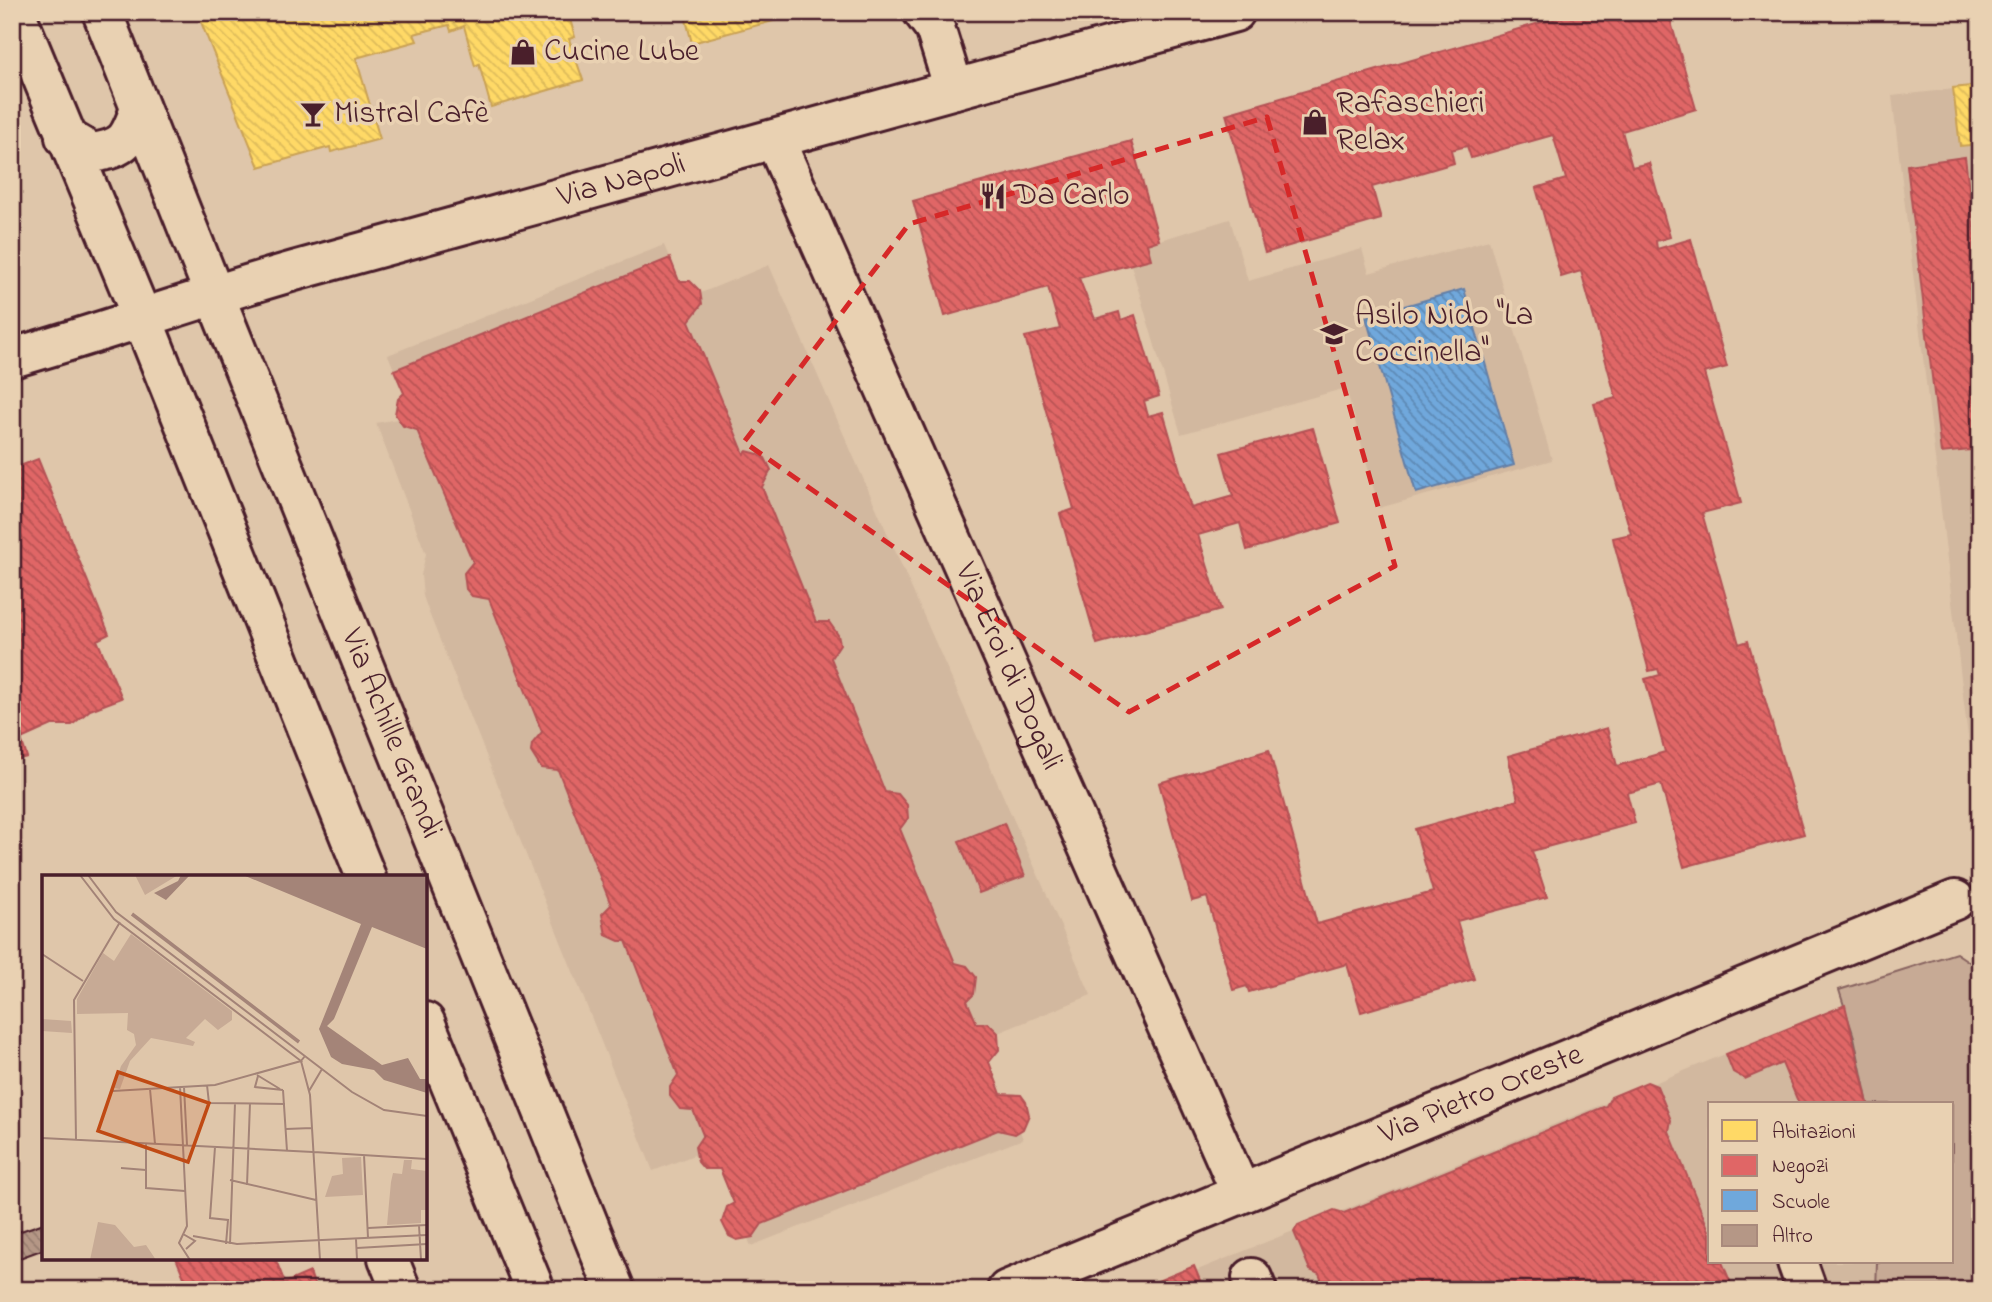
<svg xmlns="http://www.w3.org/2000/svg" width="1992" height="1302" font-family="'Indie Flower',sans-serif">
	<defs>
		<pattern id="homes-back-hatch" width="6" height="6" patternUnits="userSpaceOnUse" patternTransform="scale(1.75)"><rect width="6" height="6" fill="#ffd966"/><path d="M-1 5l2 2M0 0l6 6M5-1l2 2" fill="none" stroke="#dcba59"/></pattern>
		<pattern id="shops-back-hatch" width="6" height="6" patternUnits="userSpaceOnUse" patternTransform="scale(1.75)"><rect width="6" height="6" fill="#e06666"/><path d="M-1 5l2 2M0 0l6 6M5-1l2 2" fill="none" stroke="#b85354"/></pattern>
		<pattern id="schools-back-hatch" width="6" height="6" patternUnits="userSpaceOnUse" patternTransform="scale(1.75)"><rect width="6" height="6" fill="#6fa8dc"/><path d="M-1 5l2 2M0 0l6 6M5-1l2 2" fill="none" stroke="#5d88b3"/></pattern>
		<pattern id="building-back-hatch" width="6" height="6" patternUnits="userSpaceOnUse" patternTransform="scale(1.75)"><rect width="6" height="6" fill="#b59786"/><path d="M-1 5l2 2M0 0l6 6M5-1l2 2" fill="none" stroke="#957b6e"/></pattern>
	</defs>
	<rect width="100%" height="100%" fill="#dfc6aa"/>
	<filter id="ink" filterUnits="userSpaceOnUse"><feTurbulence type="fractalNoise" baseFrequency=".0143" numOctaves="2"/><feDisplacementMap in="SourceGraphic" scale="14" xChannelSelector="R" yChannelSelector="G"/><feConvolveMatrix kernelMatrix="1 2 1 2 8 2 1 2 1" color-interpolation-filters="sRGB"/></filter>
	<g filter="url(#ink)">
		<!-- built -->
		<path fill="#d2b89f" d="M1980,86V838L1892,96Z
			M1230,219L1248,281L1362,249L1369,273L1489,240L1552,460L1379,508L1346,388L1181,434L1131,265L1151,259L1147,244Z
			M664,245L679,281H690L701,293L769,265L1091,995L998,1033L999,1050L989,1062L1001,1094L1016,1093L1026,1102L1029,1115L1020,1131L1023,1139L751,1246L748,1239L737,1240L724,1229L723,1214L734,1203L720,1169H704L694,1155L653,1171L429,613L423,596L421,575L426,554L376,423L397,419L395,406L404,393L388,355Z
			M1845,1005L1868,1104H1710V1262H1877L1876,1290H1149Z"/>
		<!-- grass -->
		<path fill="#c7aa95" stroke="#886460" stroke-width="2" d="M1956,953L1980,969V1290H1876L1877,1262H1952V1104H1868L1854,1037L1839,990Z"/>
		<!-- homes -->
		<path fill="url(#homes-back-hatch)" stroke="#c9a154" stroke-width="2" d="M197,12H568L575,37L569,39L583,80L491,107L479,64L475,66L464,26L451,31L449,25L414,34L417,41L356,58L380,139L331,152L330,147L259,167Z
			M684,12H806L692,43Z
			M1980,85V144L1960,146L1953,88Z"/>
		<!-- shops -->
		<path fill="url(#shops-back-hatch)" stroke="#b35154" stroke-width="2" d="M1577,12H1668L1696,109L1622,131L1632,167L1649,163L1670,237L1656,241L1657,249L1691,239L1727,367L1704,373L1741,503L1702,513L1739,644L1748,641L1804,834L1684,867L1661,784L1627,793L1635,823L1532,851L1547,897L1457,921L1474,979L1361,1012L1347,964L1249,992L1247,986L1233,990L1207,897L1192,901L1159,783L1269,750L1317,924L1433,892L1415,829L1518,800L1508,756L1607,728L1617,766L1665,752L1645,679L1660,675L1658,669L1649,671L1614,543L1613,538L1631,534L1594,404L1616,398L1581,271L1561,277L1536,188L1566,179L1553,135L1471,158L1467,146L1451,150L1454,163L1372,187L1381,219L1265,253L1226,114Z
			M1131,141L1159,240L1147,244L1151,259L1079,278L1095,319L1119,312L1121,320L1135,315L1159,396L1144,401L1148,416L1163,412L1191,508L1233,496L1221,453L1313,428L1340,523L1247,550L1240,523L1198,535L1221,610L1097,644L1060,514L1074,509L1025,337L1060,329L1048,287L945,316L913,201Z
			M1965,157L1980,279V449L1941,453L1907,165Z
			M670,258L679,281H690L700,291L702,304L689,321L744,454L747,451L758,454L765,458L771,470L762,487L816,622H829L838,635L840,644L831,658L885,792L898,794L907,805L908,818L900,829L955,963L967,966L976,977L974,994L967,1001L977,1024L988,1023L998,1033L999,1050L989,1062L1001,1094L1021,1095L1026,1102L1029,1115L1023,1129L1015,1134L998,1130L762,1224L753,1237L737,1240L729,1236L722,1222L727,1207L734,1203L720,1169H704L698,1162L695,1147L703,1135L693,1110L680,1109L670,1096V1087L678,1075L626,941H619L606,935L602,914L611,905L558,770L541,768L531,752L532,744L542,732L489,599L472,596L466,589L464,573L473,562L417,430L403,426L395,414L398,399L404,393L394,370Z
			M38,459L109,634L97,640L122,698L90,710L72,725H52L21,739L27,757L12,761V469Z
			M1004,823L1025,876L979,893L959,841Z
			M1845,1005L1868,1104H1799L1782,1063L1745,1079L1733,1072L1726,1054Z
			M1647,1082L1657,1086L1671,1120L1669,1131L1710,1233V1262H1722L1732,1286L1739,1290H1325L1319,1274L1310,1270L1294,1232L1298,1225L1334,1210L1344,1213L1606,1106L1611,1097Z
			M176,1258H275L285,1283L310,1272L316,1290H210L206,1280L188,1287Z
			M1194,1266L1204,1290H1136Z"/>
		<!-- schools -->
		<path fill="url(#schools-back-hatch)" stroke="#647fa7" stroke-width="2" d="M1464,289L1514,465L1416,493L1366,317Z"/>
		<!-- building -->
		<path fill="url(#building-back-hatch)" stroke="#4a1f2b" stroke-width="2" d="M44,1223V1249L14,1260L12,1234Z"/>
		<g fill="none" stroke-linecap="round" stroke-linejoin="round">
			<!-- minor casing -->
			<g stroke="#4a1f2b" stroke-width="44">
				<g id="minor">
					<path d="M923,12L935,28L954,89"/>
					<path id="s1" d="M775,140L1241,1193"/>
					<path id="s2" d="M214,294L615,1290"/>
					<path d="M143,320L366,877"/>
					<path d="M425,1022L535,1290"/>
					<path d="M388,1258L401,1290"/>
					<path d="M1797,1262L1807,1290"/>
					<path d="M1252,1278L1257,1290"/>
					<path id="s3" d="M1007,1290L1955,900"/>
				</g>
			</g>
			<!-- major casing -->
			<g stroke="#4a1f2b" stroke-width="44">
				<g id="major">
					<path d="M15,12L143,320"/>
					<path d="M102,12L214,294"/>
					<path d="M65,137L92,153C126,148 129,139 140,109"/>
					<path id="s4" d="M12,358C107,331 199,298 294,271L1235,12"/>
				</g>
			</g>
			<!-- minor -->
			<use href="#minor" stroke="#e9d1b2" stroke-width="38"/>
			<!-- major -->
			<use href="#major" stroke="#e9d1b2" stroke-width="38"/>
		</g>
	</g>
	<!-- marked area -->
	<path fill="none" stroke="#d62828" stroke-width="5" stroke-dasharray="14 9" stroke-linejoin="round" d="M1267,117L1395,566L1129,712L744,442L909,224Z"/>
	<!-- icons -->
	<defs>
		<g id="shop-bare" transform="scale(2.1)"><path d="M-5-2.5h2.3a2.7 3.5 0 0 1 5.4 0H5L5.5 6h-11ZM-1.5-2.5h3a1.5 2.3 0 0 0-3 0Z" fill="#4a1f2b" stroke="#e9d1b2" stroke-width="2.5" paint-order="stroke"/></g>
		<g id="bar-bare" transform="scale(2.1)"><path d="M-6-5H6L.8 .8V4.5H3.5V6h-7V4.5H-.8V.8Z" fill="#4a1f2b" stroke="#e9d1b2" stroke-width="2.5" paint-order="stroke"/></g>
		<g id="restaurant-bare" transform="scale(2.1)"><path d="M-5-6h1v4h1v-4h1v4h1v-4h1v5L-1.5 .5V6h-2V.5L-5-1ZM5-6V6H3V1.5H1.5Q1.5-4 5-6Z" fill="#4a1f2b" stroke="#e9d1b2" stroke-width="2.5" paint-order="stroke"/></g>
		<g id="school-bare" transform="scale(2.1)"><path d="M0-5L7-2L0 1L-7-2ZM-4 1L0 2.5L4 1V4Q0 6-4 4Z" fill="#4a1f2b" stroke="#e9d1b2" stroke-width="2.5" paint-order="stroke"/></g>
	</defs>
	<g fill-rule="evenodd">
		<use href="#shop-bare" x="523" y="52"/>
		<use href="#bar-bare" x="313" y="114"/>
		<use href="#shop-bare" x="1315" y="122"/>
		<use href="#restaurant-bare" x="993" y="196"/>
		<use href="#school-bare" x="1334" y="334"/>
	</g>
	<g text-anchor="middle" dominant-baseline="central" stroke-width="7" stroke-linejoin="round" paint-order="stroke">
		<!-- poi labels -->
		<g font-size="32" fill="#4a1f2b" stroke="#e9d1b2" text-anchor="start">
			<text x="544" y="52">Cucine Lube</text>
			<text x="1336" y="104">Rafaschieri<tspan x="1336" dy="37">Relax</tspan></text>
			<text x="334" y="114">Mistral Cafè</text>
			<text x="1014" y="196">Da Carlo</text>
			<text x="1355" y="316">Asilo Nido "La<tspan x="1355" dy="37">Coccinella"</tspan></text>
		</g>
		<!-- street labels -->
		<g font-size="32" fill="#4a1f2b" stroke="#e9d1b2">
			<text stroke="none"><textPath href="#s4" startOffset="635">Via Napoli</textPath></text>
			<text stroke="none"><textPath href="#s1" startOffset="576">Via Eroi di Dogali</textPath></text>
			<text stroke="none"><textPath href="#s2" startOffset="474">Via Achille Grandi</textPath></text>
			<text stroke="none"><textPath href="#s3" startOffset="513">Via Pietro Oreste</textPath></text>
		</g>
	</g>
	<!-- overview -->
	<g transform="translate(42 875)">
		<rect width="385" height="385" fill="#dfc6aa"/>
		<path d="M93,0H136L103,20ZM89,59L190,136V145L176,155L163,144L144,163L153,167L151,171L109,163L88,186L78,214L72,213L79,191L94,170L92,159L85,155L86,138L35,139V124L61,78L72,86ZM0,144L29,146L30,158L0,156ZM319,282L321,320L283,322L290,301L301,299L300,283Z" fill="#c7aa95"/>
		<path d="M56,347L73,350L92,372L104,370L114,385H48Z" fill="#c7aa95"/>
		<path d="M362,285H370L369,294L385,296V335H379V348L345,350L349,307L351,298L360,299Z" fill="#c7aa95"/>
		<path d="M139,0H148L124,25L112,18L136,6ZM201,0H385V74L330,52L292,144L285,151L340,190L366,183L378,204H385V218L342,205L332,195L300,189L289,182L277,154L319,49Z" fill="#a48478"/>
		<path fill="none" stroke="#a48478" stroke-width="3.5" d="M90,39L257,167"/>
		<path fill="none" stroke="#a38377" stroke-width="2" d="M38,0L72,44L259,186L173,210L71,216M46,0L74,37L310,217L342,235L385,241M0,79L41,106M263,181L259,186L268,220L278,385M215,200L238,214M216,201L213,212L241,215M165,210L167,228L243,229M138,212L141,271M142,212L145,270M108,214L113,269M241,215L245,276M267,216L280,194M244,254L270,253M0,263L271,277M34,265L32,125L78,47M104,268V313L143,316M141,271L145,351L137,368L148,385M173,272L168,343L186,345L184,369M272,277L385,284M322,280L326,363M79,293L104,295M188,305L274,325M205,310L208,228M377,350L379,385M326,353L385,350M141,359L153,366L144,374M151,361L195,369L385,360M314,364L315,385M188,369L193,228M315,373L385,369"/>
		<path fill="#c04a14" fill-opacity="0.15" stroke="#c04a14" stroke-width="3.5" d="M76,197L167,228L146,287L56,256Z"/>
		<rect width="385" height="385" fill="none" stroke="#4a1f2b" stroke-width="3.5"/>
	</g>
	<!-- margin -->
	<rect width="1992" height="1302" fill="none" stroke="#e9d1b2" stroke-width="42"/>
	<rect x="21" y="21" width="1950" height="1260" fill="none" stroke="#4a1f2b" stroke-width="2.5" filter="url(#ink)"/>
	<!-- legend -->
	<rect x="1708" y="1102" width="245" height="161" fill="#e9d1b2" stroke="#a98a7c" stroke-width="2"/>
	<rect x="1722" y="1120" width="35" height="21" fill="#ffd966" stroke="#a98a7c" stroke-width="2"/>
	<text x="1772" y="1138" font-size="21" fill="#4a1f2b">Abitazioni</text>
	<rect x="1722" y="1155" width="35" height="21" fill="#e06666" stroke="#a98a7c" stroke-width="2"/>
	<text x="1772" y="1172" font-size="21" fill="#4a1f2b">Negozi</text>
	<rect x="1722" y="1190" width="35" height="21" fill="#6fa8dc" stroke="#a98a7c" stroke-width="2"/>
	<text x="1772" y="1208" font-size="21" fill="#4a1f2b">Scuole</text>
	<rect x="1722" y="1225" width="35" height="21" fill="#b59786" stroke="#a98a7c" stroke-width="2"/>
	<text x="1772" y="1242" font-size="21" fill="#4a1f2b">Altro</text>
</svg>
